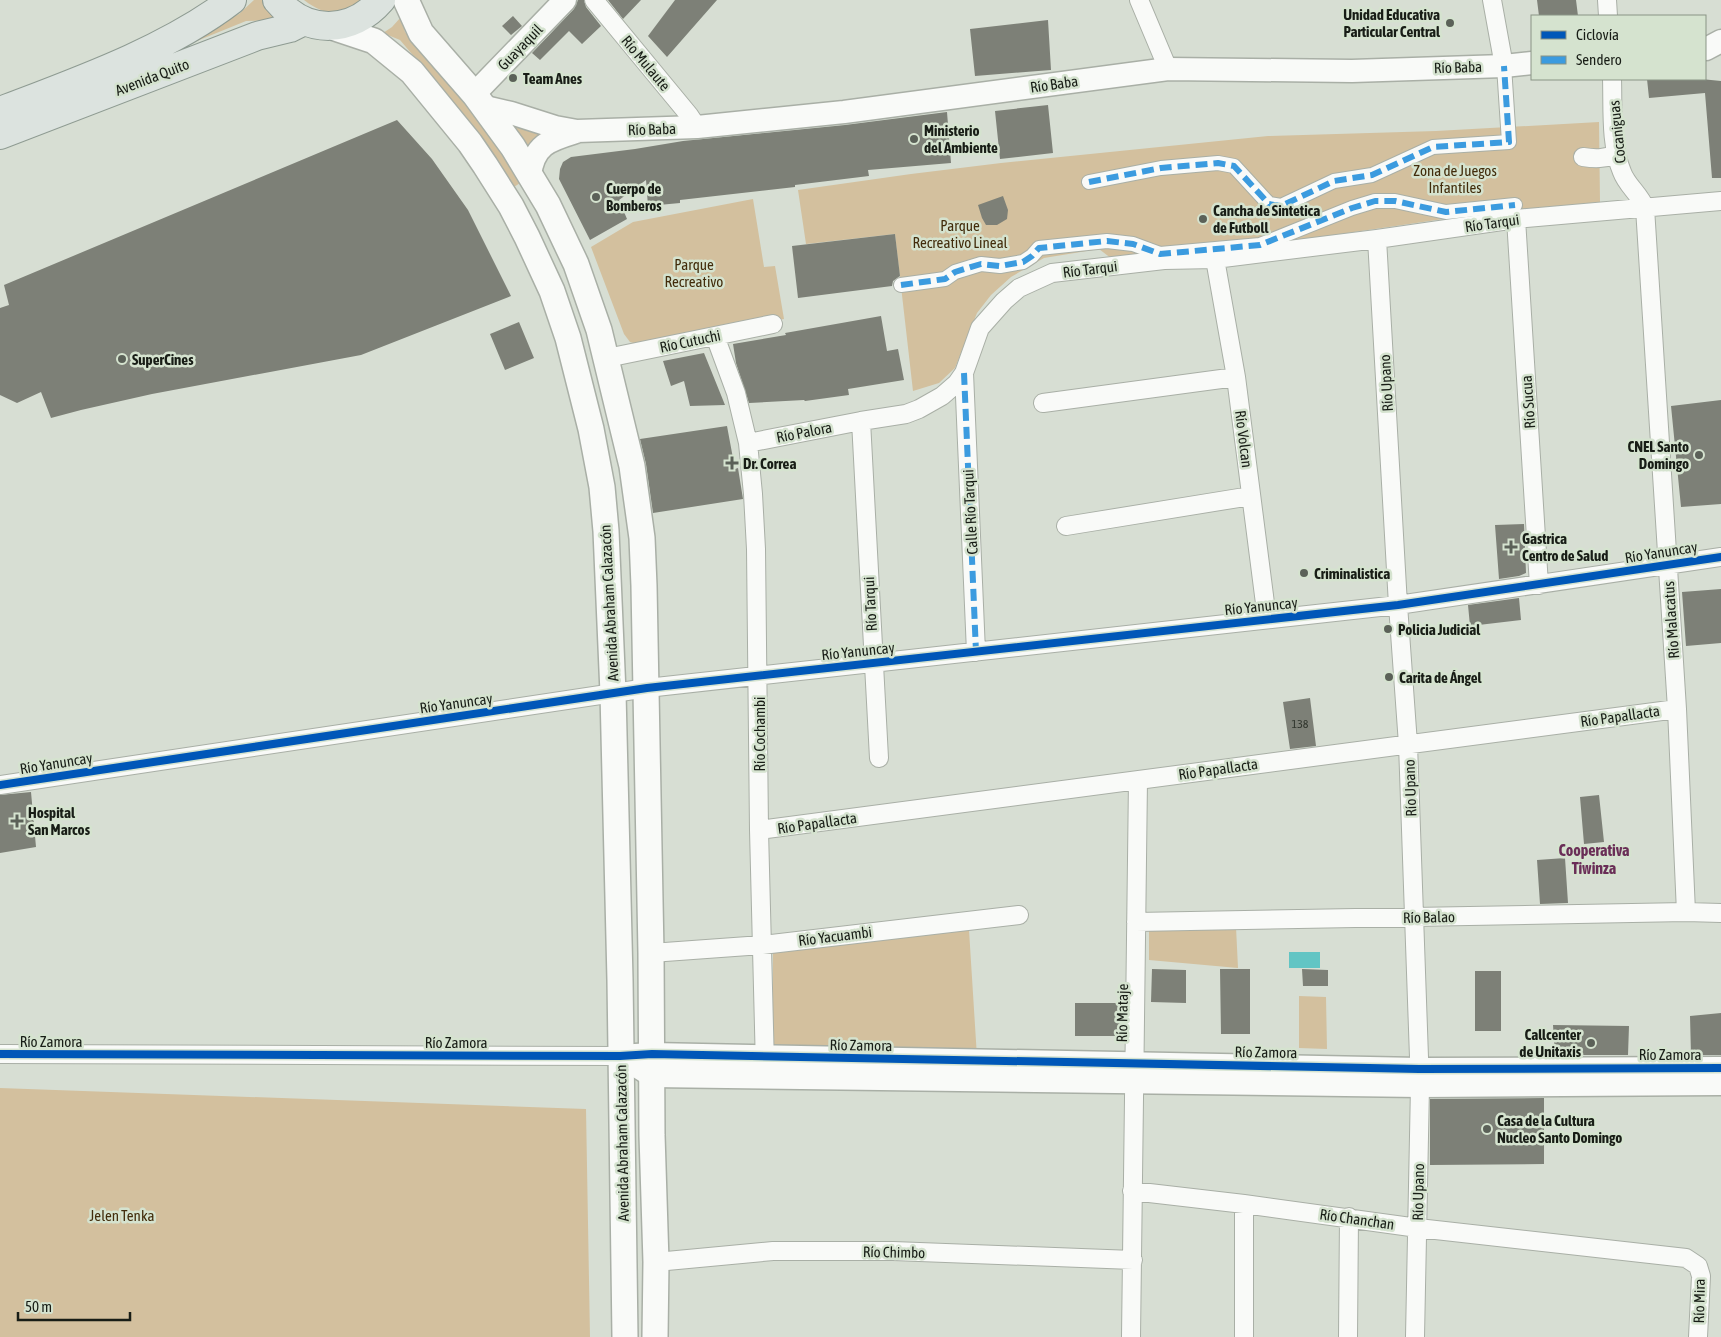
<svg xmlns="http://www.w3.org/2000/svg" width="1721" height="1337" font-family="'Asap Condensed',sans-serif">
	<rect width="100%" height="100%" fill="#d7ded3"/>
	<!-- green -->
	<path fill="#d3c09e" d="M254,0H265L280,20L246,21L0,121L239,14Z
		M304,0H369C344,14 330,20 304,0Z
		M401,17L405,32L470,107L523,181L514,187L462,113L400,40L383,33L392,27Z
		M506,117L549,133L532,150Z
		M1599,122L1600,202L1450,218L1279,243L1116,262L1099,249L1044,258L1011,277L991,295L977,313L955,368L939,383L913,391L895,234L806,244L798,190L911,174L1001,163L1268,136L1436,131Z
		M753,199L764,267L775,266L784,319L640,345L630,342L624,334L591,247L633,222Z
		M1149,924L1236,927L1238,968L1149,960Z
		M969,930L977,1057L773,1053V952Z
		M1299,996L1326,997L1327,1049L1299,1048Z
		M0,1088L586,1109L590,1337H0Z"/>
	<!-- water -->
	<path fill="#62c5c4" d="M1289,952H1320V968H1289Z"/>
	<!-- building -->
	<path fill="#7d8077" d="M578,0H584L586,7L601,26L582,44L569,31L540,60L532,53L574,9Z
		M608,0H641L623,19Z
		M675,0H717L667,57L648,36Z
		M1537,0H1576L1578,16H1539Z
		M513,16L522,26L511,35L502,26Z
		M1048,20L1051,70L975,76L970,29Z
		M1647,79H1701L1721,81V178H1712L1705,93L1649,98Z
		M1048,105L1053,153L1000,159L995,111Z
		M947,112L951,163L868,170L869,176L795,185V187L680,200V203L648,206L646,180L619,200L627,219L590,240L559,179L560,169L563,162L571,157L635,149L683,141L845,125Z
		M397,120L432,159L468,210L511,296L361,355L152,394L81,410L51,418L41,392L17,403L0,395V308L9,305L4,285Z
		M1003,196L1008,210L1007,219L997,225H986L982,218L978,205Z
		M895,234L900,276L893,281L892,286L798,298L792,246Z
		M881,316L887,351L898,349L904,380L848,389L849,395L805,401L804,400L749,403L736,363L733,344L786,335L785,333Z
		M519,322L534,358L505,370L490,334Z
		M704,353L725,405L690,406L684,381L671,386L663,361Z
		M1721,400V504L1681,507L1671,406Z
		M727,426L735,469L738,468L743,499L653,513L646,464L640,439Z
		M1524,524L1526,573L1519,576L1499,579L1495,525Z
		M1721,589V643L1686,646L1682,592Z
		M1519,598L1521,620L1470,626L1468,605Z
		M1310,698L1316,746L1290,749L1283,702Z
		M31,792L36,847L0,853V795Z
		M1599,795L1604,842L1584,844L1580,797Z
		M1565,858L1568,903L1540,904L1537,860Z
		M1152,969L1186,970V1003L1151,1002Z
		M1220,969H1250V1034H1221Z
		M1302,969L1328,970V986H1303Z
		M1475,971H1501V1031H1475Z
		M1075,1003H1125L1124,1036H1075Z
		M1721,1013V1055H1691L1690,1016Z
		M1553,1025L1629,1026L1628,1055H1555Z
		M1544,1098V1164L1430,1165V1099Z"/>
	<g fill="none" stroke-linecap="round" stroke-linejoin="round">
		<!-- pedestrian casing -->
		<g stroke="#a9afa6" stroke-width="16">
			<path id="pedestrian" d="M1089,182L1161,168L1218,163L1234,166L1269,204L1281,206L1334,181L1372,175L1433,147L1509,142L1504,66
				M901,285L945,279L955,272L981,264L1000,266L1023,262L1032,256L1039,248L1107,241L1133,244L1160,254L1260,245L1352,208L1375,201H1395L1446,212L1515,205"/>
		</g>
		<!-- minor casing -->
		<g stroke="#a9afa6" stroke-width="20">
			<path id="minor" d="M594,0L689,115L697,127
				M1139,0L1168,69
				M1492,0L1504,66
				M1607,0L1608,16
				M1612,79C1613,109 1610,144 1622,172C1627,186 1640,194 1645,208L1677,709L1686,912
				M1583,157C1595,159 1604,159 1616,154
				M1516,219L1539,585
				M1377,239L1398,605L1408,744L1420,1086L1415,1337
				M1215,259L1236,377L1267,619
				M715,336L736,393L748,443L753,494L756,549L759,830L765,1067
				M607,358L773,324
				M964,373L976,652
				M1043,403L1236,377
				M748,443L861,421
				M1066,526L1251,496
				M879,758L861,421L906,414L919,409L942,396L957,383L964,373L980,328L1004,301L1019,288L1052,273L1164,260L1215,259L1377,239L1516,219L1721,201
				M0,785L647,688L1398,605L1721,557
				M759,830L1677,709
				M1136,922L1686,912L1721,913
				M651,953L762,945L1019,915
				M0,1054L620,1056
				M1132,1191L1244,1204L1418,1228L1686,1258L1698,1266L1701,1276L1698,1337
				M1244,1204V1337
				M656,1262L773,1251H893L1133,1260
				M1131,1337L1138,780
				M1348,1337L1349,1217"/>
		</g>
		<!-- tertiary casing -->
		<g stroke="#a9afa6" stroke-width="25">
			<path id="tertiary" d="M1706,49L1721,41
				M475,95L480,88L565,0
				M485,107L511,113L555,127L577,131L697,127L844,112L1168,69L1352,71L1504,66L1532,63
				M530,175C534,144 550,140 576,132
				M635,1055L652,1054L1419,1069L1721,1068
				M620,1056L652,1076L1420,1086L1721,1084"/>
		</g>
		<!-- secondary casing -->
		<g stroke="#a9afa6" stroke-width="28">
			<path id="secondary" d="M406,0L421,33L475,95L513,147L548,205L576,264L599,330L632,466L642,538L644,586L651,953L652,1135L656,1262L655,1337
				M332,27L374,41L412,72L470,143L485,165L511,206L527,237L552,291L568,338L591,429L602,487L606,531L613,693L620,980L625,1337"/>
		</g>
		<!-- primary casing -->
		<g stroke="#8e9b92" stroke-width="30">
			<path id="primary" d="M277,0C306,35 352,34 381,0
				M0,111C76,82 167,50 232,0
				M0,135L257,36L290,28L304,21"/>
		</g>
		<!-- pedestrian -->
		<use href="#pedestrian" stroke="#f9faf8" stroke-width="14"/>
		<!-- minor -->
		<use href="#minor" stroke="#f9faf8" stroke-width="18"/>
		<!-- tertiary -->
		<use href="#tertiary" stroke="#f9faf8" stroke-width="22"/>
		<!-- secondary -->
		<use href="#secondary" stroke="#f9faf8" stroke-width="25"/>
		<!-- primary -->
		<use href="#primary" stroke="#dce3df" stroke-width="28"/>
		<!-- quiet -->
		<path stroke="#3b9bdf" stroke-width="6" stroke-dasharray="12 6" stroke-linecap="butt" d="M1089,182L1161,168L1218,163L1234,166L1269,204L1281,206L1334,181L1372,175L1433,147L1509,142L1504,66
			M901,285L945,279L955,272L981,264L1000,266L1023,262L1032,256L1039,248L1107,241L1133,244L1160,254L1260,245L1352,208L1375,201H1395L1446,212L1515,205
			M964,373L976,652"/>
		<!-- cycleway casing -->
		<g stroke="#d5e3cf" stroke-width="11">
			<path id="cycleway" d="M0,785L647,688L1398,605L1721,557
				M0,1054L620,1056L652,1054L1419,1069L1721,1068"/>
		</g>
		<!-- cycleway -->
		<use href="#cycleway" stroke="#0057b8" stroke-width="8"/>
	</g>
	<!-- markers -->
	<g fill="#5b6158" stroke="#d5e3cf" stroke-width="2">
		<circle cx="1450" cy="23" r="5"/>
		<circle cx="513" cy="78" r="5"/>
		<circle cx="914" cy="139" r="5"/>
		<circle cx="596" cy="197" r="5"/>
		<circle cx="1203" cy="219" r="5"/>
		<circle cx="122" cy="359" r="5"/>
		<circle cx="1699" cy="455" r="5"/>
		<path d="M729.5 455.5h5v5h5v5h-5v5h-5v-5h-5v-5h5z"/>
		<path d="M1508.5 539.5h5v5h5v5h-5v5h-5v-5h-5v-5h5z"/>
		<circle cx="1304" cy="573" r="5"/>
		<circle cx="1388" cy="629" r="5"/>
		<circle cx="1389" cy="677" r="5"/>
		<path d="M14.5 813.5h5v5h5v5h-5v5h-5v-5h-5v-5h5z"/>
		<circle cx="1591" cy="1043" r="5"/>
		<circle cx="1487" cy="1129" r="5"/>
	</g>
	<g text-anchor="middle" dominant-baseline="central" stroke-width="5" stroke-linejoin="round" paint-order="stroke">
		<!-- number labels -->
		<g font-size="12" fill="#31362e">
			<text x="1300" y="724">138</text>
		</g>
		<!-- poi labels -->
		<g font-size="15" font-weight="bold" fill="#181d16" stroke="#d5e3cf" text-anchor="start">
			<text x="1440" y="14" text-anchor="end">Unidad Educativa<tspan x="1440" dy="17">Particular Central</tspan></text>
			<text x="523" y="78">Team Anes</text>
			<text x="924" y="130">Ministerio<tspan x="924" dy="17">del Ambiente</tspan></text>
			<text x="606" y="188">Cuerpo de<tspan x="606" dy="17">Bomberos</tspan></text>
			<text x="1213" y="210">Cancha de Sintetica<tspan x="1213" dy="17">de Futboll</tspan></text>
			<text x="132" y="359">SuperCines</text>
			<text x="1689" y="446" text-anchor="end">CNEL Santo<tspan x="1689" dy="17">Domingo</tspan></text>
			<text x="743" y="463">Dr. Correa</text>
			<text x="1522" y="538">Gastrica<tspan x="1522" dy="17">Centro de Salud</tspan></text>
			<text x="1314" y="573">Criminalistica</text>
			<text x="1398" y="629">Policia Judicial</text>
			<text x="1399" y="677">Carita de Ángel</text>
			<text x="28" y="812">Hospital<tspan x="28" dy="17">San Marcos</tspan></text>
			<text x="1581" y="1034" text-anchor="end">Callcenter<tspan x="1581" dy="17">de Unitaxis</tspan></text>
			<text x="1497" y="1120">Casa de la Cultura<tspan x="1497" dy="17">Nucleo Santo Domingo</tspan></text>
		</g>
		<!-- street labels -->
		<g font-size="15" fill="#181d16" stroke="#d5e3cf">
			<text transform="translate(520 47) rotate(-46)">Guayaquil</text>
			<text transform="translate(646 63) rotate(50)">Río Mulaute</text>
			<text transform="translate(1458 67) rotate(-2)">Río Baba</text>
			<text transform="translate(152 77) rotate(-21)">Avenida Quito</text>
			<text transform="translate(1054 84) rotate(-8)">Río Baba</text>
			<text transform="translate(652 129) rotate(-2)">Río Baba</text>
			<text transform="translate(1617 132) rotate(-96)">Cocaniguas</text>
			<text transform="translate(1492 223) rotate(-8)">Río Tarqui</text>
			<text transform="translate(1090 269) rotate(-7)">Río Tarqui</text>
			<text transform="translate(690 341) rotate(-12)">Río Cutuchi</text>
			<text transform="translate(1386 383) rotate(-93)">Río Upano</text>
			<text transform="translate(1528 402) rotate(-94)">Río Sucua</text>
			<text transform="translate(804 432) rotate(-11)">Río Palora</text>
			<text transform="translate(1244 439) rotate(83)">Río Volcan</text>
			<text transform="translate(970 512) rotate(-93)">Calle Río Tarqui</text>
			<text transform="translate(1661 552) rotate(-9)">Río Yanuncay</text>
			<text transform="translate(609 603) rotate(-93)">Avenida Abraham Calazacón</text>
			<text transform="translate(870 604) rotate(-93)">Río Tarqui</text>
			<text transform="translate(1261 606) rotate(-6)">Río Yanuncay</text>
			<text transform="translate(1671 620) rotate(-94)">Río Malacatus</text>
			<text transform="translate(858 651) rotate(-6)">Río Yanuncay</text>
			<text transform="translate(456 703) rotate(-8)">Río Yanuncay</text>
			<text transform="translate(1620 716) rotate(-8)">Río Papallacta</text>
			<text transform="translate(759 734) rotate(-90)">Río Cochambi</text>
			<text transform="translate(56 763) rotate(-9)">Río Yanuncay</text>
			<text transform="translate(1218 769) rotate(-8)">Río Papallacta</text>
			<text transform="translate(1410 788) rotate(-92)">Río Upano</text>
			<text transform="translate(817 823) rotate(-8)">Río Papallacta</text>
			<text transform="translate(1429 917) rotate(-1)">Río Balao</text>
			<text transform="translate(835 936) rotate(-7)">Río Yacuambi</text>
			<text transform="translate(1122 1013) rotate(-89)">Río Mataje</text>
			<text x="51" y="1041">Río Zamora</text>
			<text x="456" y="1042">Río Zamora</text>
			<text transform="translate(861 1045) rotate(1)">Río Zamora</text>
			<text transform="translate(1266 1052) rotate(1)">Río Zamora</text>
			<text x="1670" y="1054">Río Zamora</text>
			<text transform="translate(622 1143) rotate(-91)">Avenida Abraham Calazacón</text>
			<text transform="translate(1418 1192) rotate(-89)">Río Upano</text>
			<text transform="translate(1357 1219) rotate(8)">Río Chanchan</text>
			<text transform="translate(894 1252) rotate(1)">Río Chimbo</text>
			<text transform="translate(1699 1301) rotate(-89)">Río Mira</text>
		</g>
		<!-- park labels -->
		<g font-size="15" fill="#422c0b" stroke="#d5e3cf">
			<text x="1455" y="170">Zona de Juegos<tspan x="1455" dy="17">Infantiles</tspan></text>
			<text x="960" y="225">Parque<tspan x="960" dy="17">Recreativo Lineal</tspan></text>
			<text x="694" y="264">Parque<tspan x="694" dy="17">Recreativo</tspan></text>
			<text x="122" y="1215">Jelen Tenka</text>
		</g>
		<!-- neighbourhood labels -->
		<g font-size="16" font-weight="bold" fill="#6a2e57" stroke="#d5e3cf">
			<text x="1594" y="850">Cooperativa<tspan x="1594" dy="18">Tiwinza</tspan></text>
		</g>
	</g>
	<!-- legend -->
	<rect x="1531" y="15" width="175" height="65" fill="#d5e3cf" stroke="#899485"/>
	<rect x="1541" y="31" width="25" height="8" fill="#0057b8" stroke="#899485"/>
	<text x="1576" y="40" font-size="15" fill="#181d16">Ciclovía</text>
	<rect x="1541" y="56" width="25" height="8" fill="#3b9bdf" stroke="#899485"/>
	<text x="1576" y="65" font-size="15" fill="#181d16">Sendero</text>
	<!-- scale -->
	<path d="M18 1312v8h112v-8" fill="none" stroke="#181d16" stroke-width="2.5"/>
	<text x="25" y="1312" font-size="15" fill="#181d16" stroke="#d5e3cf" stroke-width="4" paint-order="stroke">50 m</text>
</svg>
